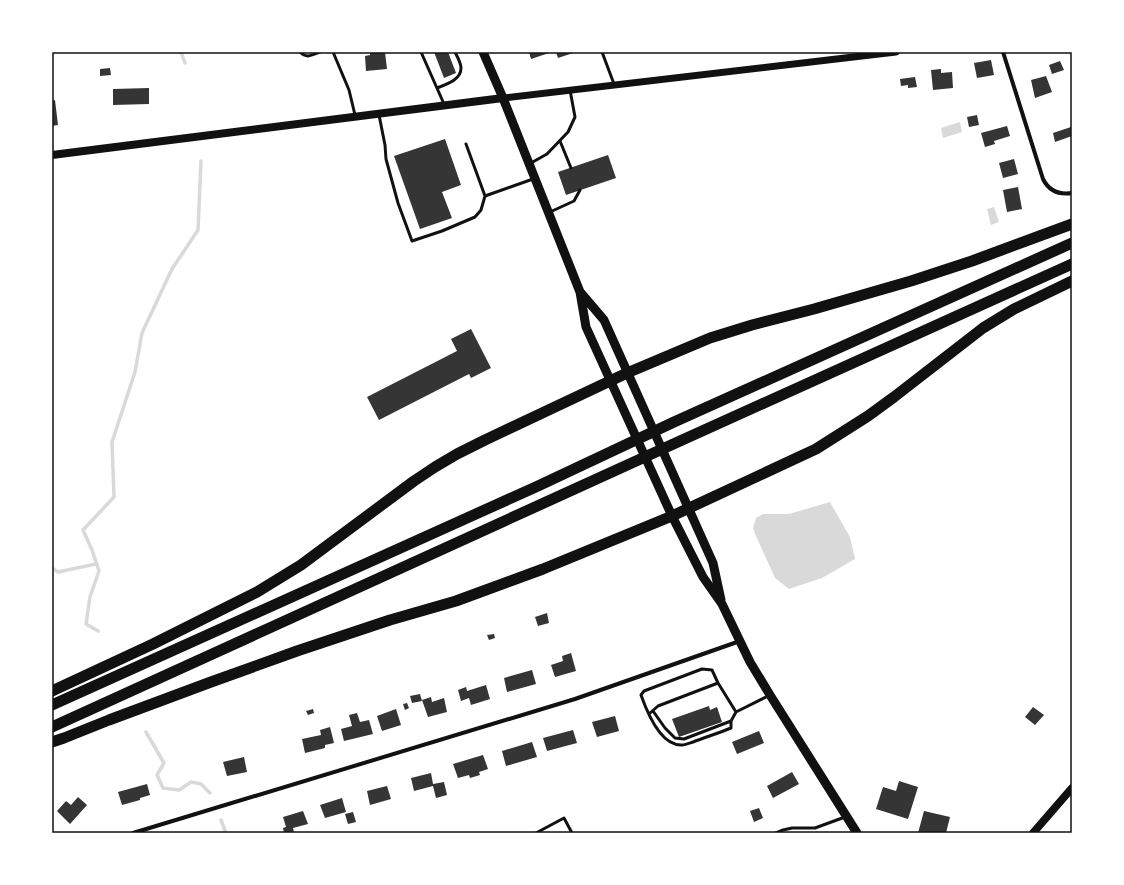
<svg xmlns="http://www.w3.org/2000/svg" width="1124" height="885" font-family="Ubuntu,sans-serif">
	<rect width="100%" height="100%" fill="#fff"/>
	<!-- water -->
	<path fill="#d9d9d9" d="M960,122L962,132L943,138L941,128Z
		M994,207L999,222L991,225L987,209Z
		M830,502L850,537L855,559L822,578L789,589L775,578L756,536L753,528L756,518L763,514H789Z"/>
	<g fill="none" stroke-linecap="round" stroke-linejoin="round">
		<!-- stream -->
		<path stroke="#d9d9d9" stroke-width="3.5" d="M181,52L185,63
			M52,568L58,572L96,564
			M98,631L86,624L90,597L99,571L92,550L83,530L114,497L112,442L135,372L142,333L172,269L198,230L201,161
			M146,732L164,763L157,775L163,788L179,790L191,782L201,784L210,793
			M221,820L226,833"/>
	</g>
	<!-- building -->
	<path fill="#353535" d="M370,52H385L387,69L366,71L365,56L370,55Z
		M434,52H448L456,73L444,78Z
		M529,52H552L531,59Z
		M556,52H576L558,58Z
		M991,60L994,75L977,78L974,63Z
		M1060,61L1064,70L1052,74L1049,65Z
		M110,68L111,75L100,76V69Z
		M941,69V73L952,72L953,88L933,90L931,70Z
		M1046,76L1052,92L1035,98L1031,80Z
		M915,77L917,87L908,88V85L901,86L900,79Z
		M149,88V104L113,105V89Z
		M55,100L58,125L52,126V101Z
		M977,115L979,125L969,127L967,117Z
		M1007,126L1010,136L994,141L995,144L985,147L981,133Z
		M1071,127L1072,136L1055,142L1053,133Z
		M445,139L461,185L442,192L452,218L420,229L394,156Z
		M608,155L616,178L566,195L558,172Z
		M1014,159L1018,174L1003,178L999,163Z
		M1018,187L1022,209L1007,212L1003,190Z
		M471,329L491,368L471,378L469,374L379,420L367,397L457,351L451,339Z
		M547,613L549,623L538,626L535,617Z
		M494,634L495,638L489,640L487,635Z
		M571,653L576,671L555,677L551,665L563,661L562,656Z
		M532,670L536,684L507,692L504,678Z
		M486,685L490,699L471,705L469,698L461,701L458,690L466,687L467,691Z
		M420,694L422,701L412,703L410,696Z
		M431,697L432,702L444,698L447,712L428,717L422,700Z
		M407,703L409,708L405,710L403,704Z
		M709,706L710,710L717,707L722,722L679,737L672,719Z
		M1033,707L1044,715L1035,725L1025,717Z
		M313,709L314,713L308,715L306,711Z
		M396,709L401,725L382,731L377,716Z
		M357,713L360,722L369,720L373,734L344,741L341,729L352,726L349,715Z
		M615,716L619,731L597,737L592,722Z
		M330,727L334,743L325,745V748L305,753L302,739L321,735L320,730Z
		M573,730L577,743L547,751L543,738Z
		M759,731L764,743L737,754L732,742Z
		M532,742L537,757L506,766L502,751Z
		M483,755L488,769L479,772L480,775L470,778L469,775L458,778L453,764Z
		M244,757L247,772L227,776L223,762Z
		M792,772L799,784L773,798L767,786Z
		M431,773L433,784L444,782L447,795L436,798L433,786L414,791L411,778Z
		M899,781L918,787L908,819L876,809L883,787L896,791Z
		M147,784L150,795L140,798V800L122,805L118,792Z
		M387,786L391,799L370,805L367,791Z
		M78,797L87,805L70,824L57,811L66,801L71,805Z
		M342,798L346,812L325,818L320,805Z
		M759,808L763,818L754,822L750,811Z
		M303,811L308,824L293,828L294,832L284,833L283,828L286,827L283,817Z
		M924,811L950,817L946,833H918Z
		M353,812L356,822L348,824L345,814Z"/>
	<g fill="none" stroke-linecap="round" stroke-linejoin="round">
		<!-- service -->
		<path stroke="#111" stroke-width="3" d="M300,52C307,59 312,55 320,52
			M333,52L349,90L355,115
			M421,52L444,104
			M602,52L614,84
			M437,88C447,84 461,80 461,68C461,63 457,56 455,52
			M379,115L385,145L386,159L398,203L412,241L442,231L475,217L481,210L485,196
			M560,141L571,168
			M466,144L485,196L533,179
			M531,163L547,154L568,132L575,117L570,90
			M550,212L574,201L580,190
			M718,683L712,670L702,669L644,691L641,695C647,712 661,746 682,745C685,745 690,743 693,742C706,737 719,733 731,728V721L736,712
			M653,711L665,728L675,738L684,739L731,721
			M649,714L658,706L718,683L736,712L768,696
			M536,833L564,818L572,833
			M776,833L783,830L792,828H815L845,817"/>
		<!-- minor -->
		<path stroke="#111" stroke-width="4" d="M1003,52L1043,179C1049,191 1059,195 1072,193
			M133,833L575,699L740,641"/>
		<!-- tertiary -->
		<path stroke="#111" stroke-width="7" d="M503,98L896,52"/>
		<!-- secondary -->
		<path stroke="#111" stroke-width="8" d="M52,155L503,98
			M1033,833L1072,788"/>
		<!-- primary -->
		<path stroke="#111" stroke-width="9" d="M483,52L503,98L580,292L586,327L672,516L703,577L722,604L750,662L770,695L857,833
			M581,293L604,320L713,563L721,600"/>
		<!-- motorway -->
		<path stroke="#111" stroke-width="11" d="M52,691L153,644L257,592L301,565L414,481L435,467L457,454L485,440L627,373L710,338L752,325L814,309L911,281L972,261L1072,224
			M52,705L538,486L674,422L1072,243
			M52,727L680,441L1072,264
			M52,742L64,738L109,720L211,682L297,651L390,620L456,601L543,569L672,516L816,449L868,416L894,397L983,328L1014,309L1072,281"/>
	</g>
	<!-- border -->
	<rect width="1124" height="885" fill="none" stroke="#ffffff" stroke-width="106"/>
	<rect x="53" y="53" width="1018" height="779" fill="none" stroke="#111" stroke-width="1.5"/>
</svg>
